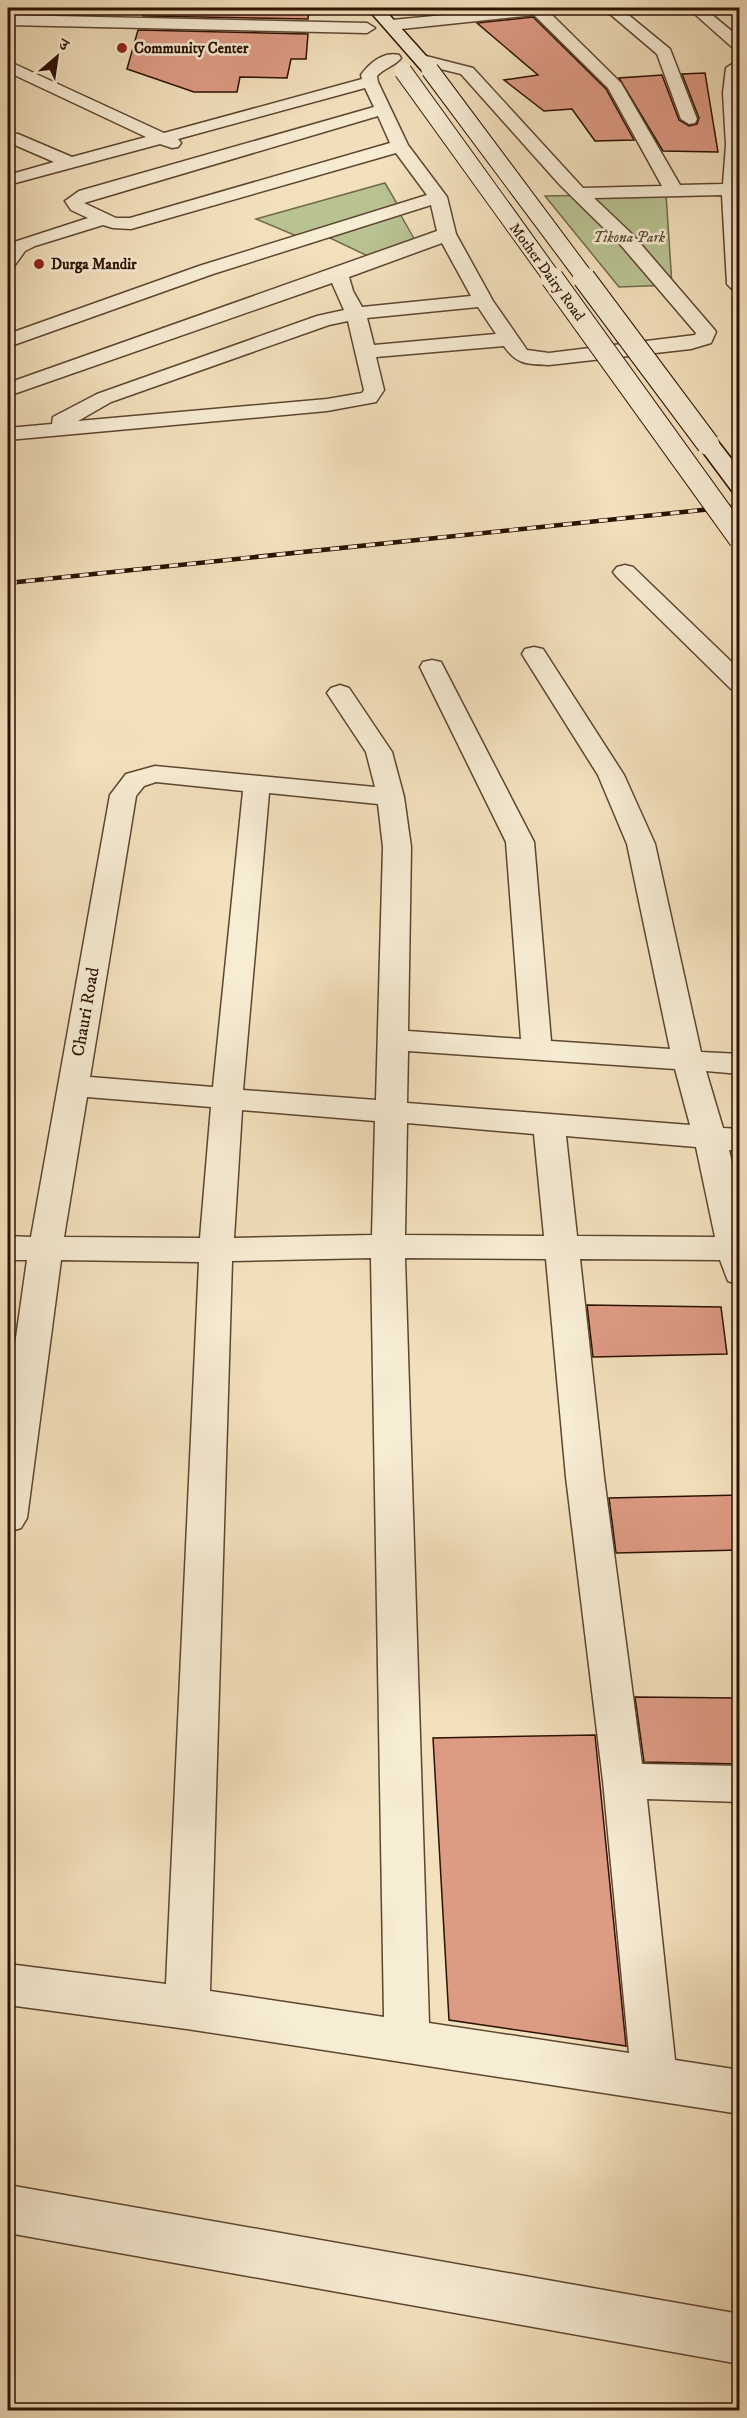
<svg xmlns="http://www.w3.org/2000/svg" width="747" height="2418" font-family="'IM FELL DW Pica','Noto Serif Devanagari',serif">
	<rect width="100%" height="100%" fill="#f3e1bd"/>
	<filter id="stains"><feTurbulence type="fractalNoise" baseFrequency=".00333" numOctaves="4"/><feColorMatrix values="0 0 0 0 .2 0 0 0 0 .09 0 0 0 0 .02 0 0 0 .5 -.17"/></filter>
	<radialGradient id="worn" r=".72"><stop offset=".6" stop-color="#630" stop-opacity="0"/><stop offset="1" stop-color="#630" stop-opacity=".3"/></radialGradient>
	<!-- green -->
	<path fill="#b9c392" stroke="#726a4a" stroke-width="1.5" d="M385,183L399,207L299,237L256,219Z
		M666,194L672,285L619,287L545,196Z
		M399,212L416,242L372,258L328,237Z"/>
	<!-- building -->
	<path fill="#de9b84" stroke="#2c1101" stroke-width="1.5" d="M145,8H309L308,19L143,16Z
		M533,17L606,89L634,140L595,141L572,109L544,111L504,80L538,75L477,23Z
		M138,30L308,34L306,59H291L287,78L240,77L237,92H194L127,69Z
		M705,73L718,152L663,151L619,78L662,75L679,120L689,126L697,124L699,118L682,74Z
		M587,1305L721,1307L727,1354L593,1357Z
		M740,1495V1550L616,1553L609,1498Z
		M635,1697L740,1698V1764L644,1762Z
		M595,1735L626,2046L449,2020L433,1738Z"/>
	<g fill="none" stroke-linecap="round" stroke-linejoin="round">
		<!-- street casing -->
		<g stroke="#5e4530" stroke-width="3">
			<path id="street" d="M518,8H564L562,11L550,13L621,83L680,185L723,184L726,145L723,93L726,68L740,59V292L733,290L727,284L722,195L594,198L633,235L713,328L716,332L711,343L691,349L549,365C527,364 517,365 504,346L376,357L384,390L376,402L327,411L8,440V428L52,424L53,417L97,394L317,316L344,310L332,283L8,396V383L437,231L431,205L213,274L8,347V334L199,266L427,195L396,153L131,229L113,228L103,225L35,246L25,251L15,265L8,267V248L11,243L88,218L71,210L65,201L79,191L374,107L365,88L178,139L181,143L178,147L172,148L160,144L8,185V175L54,162L8,142V134H18L72,157L146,137L8,72V61L164,133L362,79L361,75C369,64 383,51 399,55L401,58C395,66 384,68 377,76L378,82L408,145L447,197L456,234L493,301L527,350L549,353L695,335L696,333L619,243L560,185L461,74L416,63L414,60L422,55L473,68L583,188L662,186L608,88L534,15L392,30L384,25L392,20ZM378,116L390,143L130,218H116L84,203ZM442,243L471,296L362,307L353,291L349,277ZM478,307L496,334L374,345L367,318ZM348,321L364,390L362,393L327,399L78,421L111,402L329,325Z
				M603,8H620L670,49L697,119L695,123L689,124L681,119L657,54Z
				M688,8H704L740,38V51L734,49Z
				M8,15L367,23L375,28L367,33L8,25Z
				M625,565L633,567L740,670V691L731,689L617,577L613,572L617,567Z
				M534,647L543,649L624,775L655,844L701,1052L740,1054V1074L706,1071L723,1128L740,1129V1151L729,1150L740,1197V1285L728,1281L720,1260L580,1259L604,1477L642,1764L740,1766V1802L647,1799L675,2060L740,2070V2114L187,2029L8,2005V1964L166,1984L199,1262L61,1260L27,1518L21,1528L8,1532V1394L27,1260H8V1236L31,1237L110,795L126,774L155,766L375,787L366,752L327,693L331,688L340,685L349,688L392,752L404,797L411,847L408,1031L521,1039L506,842L420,667L423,662L432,660L441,662L534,842L551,1041L670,1049L627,844L598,775L522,654L525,649ZM156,782L243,791L213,1087L90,1077L136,796L144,786ZM269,793L378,804L383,847L376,1100L243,1090ZM408,1051L675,1069L690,1125L407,1103ZM87,1097L211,1107L200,1238L64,1237ZM242,1110L375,1121L372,1235L234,1238ZM407,1123L534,1134L544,1236L405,1235ZM566,1136L696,1147L715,1237L577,1236ZM371,1258L384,2017L210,1991L232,1261ZM405,1258L546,1259L566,1477L603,1781L629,2053L429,2023Z
				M8,2185L740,2314V2364L8,2233Z"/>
		</g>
		<!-- secondary casing -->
		<g stroke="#2c1101" stroke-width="3">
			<path id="secondary" d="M367,8H383L436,67L438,70L436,73H424Z
				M708,438L716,439L740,470V493L732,491L697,444L700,439Z"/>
		</g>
		<!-- street -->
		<use href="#street" fill="#f7ecd4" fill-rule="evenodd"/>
		<!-- secondary -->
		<use href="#secondary" fill="#f7ecd4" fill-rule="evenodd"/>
		<!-- rail casing -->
		<g stroke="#2c1101" stroke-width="4.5">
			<path id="rail" d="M8,583L740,506"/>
		</g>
		<!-- rail -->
		<use href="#rail" stroke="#f7ecd4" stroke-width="3" stroke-dasharray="9" stroke-linecap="butt"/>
		<!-- secondary-bridge-far1 casing -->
		<g stroke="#2c1101" stroke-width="19" stroke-linecap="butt">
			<path id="secondary-bridge-far1" d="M430,70L586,279
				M403,71L553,279"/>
		</g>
		<!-- secondary-bridge casing -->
		<g stroke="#2c1101" stroke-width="24" stroke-linecap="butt">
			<path id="secondary-bridge" d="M552,278L740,539
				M584,278L708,444"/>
		</g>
		<!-- secondary-bridge-far1 -->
		<use href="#secondary-bridge-far1" stroke="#f7ecd4" stroke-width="17"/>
		<!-- secondary-bridge -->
		<use href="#secondary-bridge" stroke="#f7ecd4" stroke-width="22"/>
	</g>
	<!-- markers -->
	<g fill="#8f2418" stroke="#f7ecd4" stroke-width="2">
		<circle cx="122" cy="48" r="6"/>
		<circle cx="39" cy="264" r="6"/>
	</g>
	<g text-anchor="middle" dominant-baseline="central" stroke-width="5" stroke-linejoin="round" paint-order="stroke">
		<!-- far-poi labels -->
		<g font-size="15" font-weight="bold" fill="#2c1101" stroke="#f7ecd4" text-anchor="start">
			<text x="134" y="48">Community Center</text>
			<text x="51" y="264">Durga Mandir</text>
		</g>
		<!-- far-park labels -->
		<g font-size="15" font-style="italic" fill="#5d4f34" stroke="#f7ecd4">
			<text x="629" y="237">Tikona Park</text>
		</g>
		<!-- far-street labels -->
		<g font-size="15" fill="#2c1101" stroke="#f7ecd4">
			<text transform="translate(547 272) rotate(54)">Mother Dairy Road</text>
		</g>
		<!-- street labels -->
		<g font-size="18" fill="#2c1101" stroke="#f7ecd4">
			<text transform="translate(86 1012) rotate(-80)">Chauri Road</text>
		</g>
	</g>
	<!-- margin -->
	<rect width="747" height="2418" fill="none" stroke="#f3e1bd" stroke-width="30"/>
	<rect x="9" y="9" width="729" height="2400" fill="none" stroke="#2c1101" stroke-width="3"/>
	<rect x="15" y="15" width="717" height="2388" fill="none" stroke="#2c1101" stroke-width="1.5"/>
	<!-- north arrow -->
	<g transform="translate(57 57) rotate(29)" stroke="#f7ecd4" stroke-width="4.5" paint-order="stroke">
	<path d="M0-4.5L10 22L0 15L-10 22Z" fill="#2c1101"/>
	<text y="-9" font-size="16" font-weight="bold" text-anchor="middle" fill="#2c1101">उ</text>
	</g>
	<rect width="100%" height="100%" filter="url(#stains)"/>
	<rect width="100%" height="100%" fill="url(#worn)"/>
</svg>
